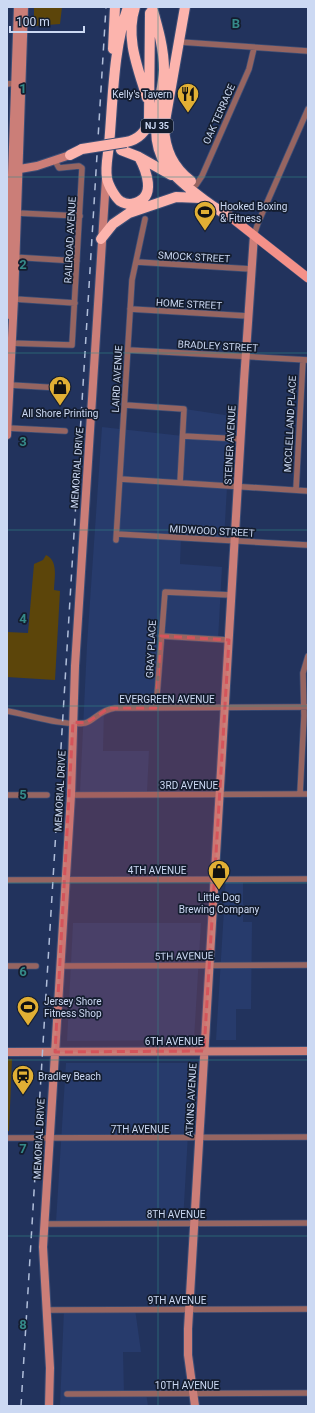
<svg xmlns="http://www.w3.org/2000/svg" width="315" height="1413" font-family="Roboto,sans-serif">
	<rect width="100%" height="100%" fill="#22335d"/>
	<!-- built -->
	<path fill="#273b6c" d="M185,409L231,416L224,540L181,538L180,564L222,567L218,640L159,635L153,705L104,709L103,751H149L147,792H80L87,645L102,427L183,436Z
		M226,877H243V922H252L251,1009H236V1040H216Z
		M73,923H201L194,1040L67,1041Z
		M66,1063H192L183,1222H56Z
		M64,1309H135L141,1352H123L124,1394L146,1393L148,1406H60Z"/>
	<!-- green -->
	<path fill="#5c450a" d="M34,7H62L60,24L34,26Z
		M46,555C59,561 54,579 54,590L60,591L55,680L7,677V632L28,633L34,564L43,560Z
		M7,1059H12L9,1131H7Z"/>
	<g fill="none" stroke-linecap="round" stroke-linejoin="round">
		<!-- street casing -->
		<g stroke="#3d4e75" stroke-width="7">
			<path id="street" d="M180,42L308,51
				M7,84L19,83
				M196,185L202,176L249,69L254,48
				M17,213L80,216
				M254,235L258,223L308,109
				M12,257L77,261
				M137,262L251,269
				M14,299L75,303
				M130,309L248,316
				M7,343L72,345L82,168L79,166L59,168L55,161
				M128,350L308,360
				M10,385L61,388
				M125,405L184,409L180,483
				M7,428L65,431
				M183,436L241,439
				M120,479L308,491
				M296,490L303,360
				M117,534L307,545
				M116,540L132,280L145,219
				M161,636L229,640
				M156,708L165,592L231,595
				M7,711C30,715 62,726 85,723C94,721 99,710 115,708L308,707
				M300,794L304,716L303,673L308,656
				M7,795H47
				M71,795L308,794
				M7,880L308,879
				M7,966H36
				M60,966L308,965
				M7,1138L308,1137
				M45,1224L308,1223
				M46,1310L308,1309
				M67,1394L308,1393"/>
		</g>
		<!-- secondary casing -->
		<g stroke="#3d4e75" stroke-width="10">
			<path id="secondary" d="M14,170L37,166L70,155
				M7,315L18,7
				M7,435L14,299L24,7
				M7,1052L308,1051
				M49,1406L50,1368L43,1247L71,795L75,666L106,179
				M195,1406L188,1355V1329L244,381L254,235"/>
		</g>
		<!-- primary casing -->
		<g stroke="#3d4e75" stroke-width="10">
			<path id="primary" d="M228,215L308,278"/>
		</g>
		<!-- highway casing -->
		<g stroke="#3d4e75" stroke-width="12">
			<path id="highway" d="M128,7C113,48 113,101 109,145C108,155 105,168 107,178C108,185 115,197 120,201C125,204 130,205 135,203C157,197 146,170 139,157
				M135,7C125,38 138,68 147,98
				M152,7C158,28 164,49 164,70C163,89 157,108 156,128C156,161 171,174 195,193C205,201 215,209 228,215
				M185,7L164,127C165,150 173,167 191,181
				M113,49L115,7
				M126,142C138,140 147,131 149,120L150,13
				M121,150L139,157L171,175
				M70,155L82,149
				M101,239L113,224L129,213L176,197L201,198"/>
		</g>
		<!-- street -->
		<use href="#street" stroke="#966561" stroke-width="5.5"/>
		<!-- secondary -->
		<use href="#secondary" stroke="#cb7e78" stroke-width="8"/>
		<!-- primary -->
		<use href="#primary" stroke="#f49189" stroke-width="9"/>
		<!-- highway -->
		<use href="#highway" stroke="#fcb4ad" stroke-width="10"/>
		<!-- rail -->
		<path stroke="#b0beda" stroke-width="1.5" stroke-dasharray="7 7" stroke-linecap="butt" d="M21,1406L106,7"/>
		<!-- highway-bridge casing -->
		<g stroke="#3d4e75" stroke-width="12" stroke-linecap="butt">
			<path id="highway-bridge" d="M82,149L126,142"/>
		</g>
		<!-- highway-bridge -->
		<use href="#highway-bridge" stroke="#fcb4ad" stroke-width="10"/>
	</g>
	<!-- marked area -->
	<path fill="#d4545b" fill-opacity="0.2" stroke="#d4545b" stroke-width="3" stroke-dasharray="8 5" stroke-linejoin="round" d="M161,636L229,640L204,1051L55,1052L73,722L86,723L109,708H156Z"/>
	<!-- grid -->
	<path fill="none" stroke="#358a89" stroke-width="1" stroke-opacity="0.55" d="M158,7V1406M7,177H308M7,353H308M7,530H308M7,706H308M7,883H308M7,1060H308M7,1236H308"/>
	<!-- icons -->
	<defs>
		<g id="restaurant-pin" transform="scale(1.15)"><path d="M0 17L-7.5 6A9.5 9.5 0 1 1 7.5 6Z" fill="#e1af34" stroke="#141d2f"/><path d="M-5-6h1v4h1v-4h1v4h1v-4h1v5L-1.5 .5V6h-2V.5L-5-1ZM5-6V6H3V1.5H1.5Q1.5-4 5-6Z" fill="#111"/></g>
		<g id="stadium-pin" transform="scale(1.15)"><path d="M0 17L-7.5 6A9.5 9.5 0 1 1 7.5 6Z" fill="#e1af34" stroke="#141d2f"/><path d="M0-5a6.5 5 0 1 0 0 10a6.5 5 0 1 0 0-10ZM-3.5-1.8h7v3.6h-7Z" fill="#111"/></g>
		<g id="shop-pin" transform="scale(1.15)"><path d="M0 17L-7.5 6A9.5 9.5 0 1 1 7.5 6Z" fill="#e1af34" stroke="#141d2f"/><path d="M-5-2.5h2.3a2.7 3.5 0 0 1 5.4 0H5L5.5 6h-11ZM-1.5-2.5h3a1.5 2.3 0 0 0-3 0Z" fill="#111"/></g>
		<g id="station-pin" transform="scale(1.15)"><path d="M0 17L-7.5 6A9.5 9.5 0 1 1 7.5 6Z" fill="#e1af34" stroke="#141d2f"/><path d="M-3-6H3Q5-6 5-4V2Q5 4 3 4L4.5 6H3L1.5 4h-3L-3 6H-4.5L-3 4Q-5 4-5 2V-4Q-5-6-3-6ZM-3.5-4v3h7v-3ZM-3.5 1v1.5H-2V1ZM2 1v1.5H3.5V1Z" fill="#111"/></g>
	</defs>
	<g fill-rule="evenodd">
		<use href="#restaurant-pin" x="188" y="94"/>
		<use href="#stadium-pin" x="205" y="212"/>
		<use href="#shop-pin" x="60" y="387"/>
		<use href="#shop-pin" x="219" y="871"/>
		<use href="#stadium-pin" x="28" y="1007"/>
		<use href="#station-pin" x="23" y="1076"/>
	</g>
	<g text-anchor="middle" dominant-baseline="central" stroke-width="3.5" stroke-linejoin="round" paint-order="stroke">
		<!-- shield labels -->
		<rect fill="#141d2f" stroke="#95a1b8" stroke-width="1" x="141" y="119" width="32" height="14" rx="3"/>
		<g font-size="9" font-weight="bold" fill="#ccd9f3">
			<text x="157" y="126">NJ 35</text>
		</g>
		<!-- poi labels -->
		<g font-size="10" fill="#ccd9f3" stroke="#141d2f" text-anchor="start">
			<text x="172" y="94" text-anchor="end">Kelly's Tavern</text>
			<text x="220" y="206">Hooked Boxing<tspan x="220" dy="12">&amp; Fitness</tspan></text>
			<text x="60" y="413" text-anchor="middle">All Shore Printing</text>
			<text x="219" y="897" text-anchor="middle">Little Dog<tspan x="219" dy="12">Brewing Company</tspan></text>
			<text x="44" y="1001">Jersey Shore<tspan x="44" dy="12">Fitness Shop</tspan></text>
			<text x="38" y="1076">Bradley Beach</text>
		</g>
		<!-- street labels -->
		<g font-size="10" fill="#ccd9f3" stroke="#141d2f">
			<text transform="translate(219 114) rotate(-66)">OAK TERRACE</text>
			<text transform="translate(70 240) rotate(-87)">RAILROAD AVENUE</text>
			<text transform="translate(194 257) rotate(3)">SMOCK STREET</text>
			<text transform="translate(189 304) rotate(3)">HOME STREET</text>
			<text transform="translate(218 346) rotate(3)">BRADLEY STREET</text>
			<text transform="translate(117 379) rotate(-87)">LAIRD AVENUE</text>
			<text transform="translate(290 424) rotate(-87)">MCCLELLAND PLACE</text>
			<text transform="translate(230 445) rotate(-87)">STEINER AVENUE</text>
			<text transform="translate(77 468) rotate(-86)">MEMORIAL DRIVE</text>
			<text transform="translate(212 531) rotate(3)">MIDWOOD STREET</text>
			<text transform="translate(151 649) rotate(-87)">GRAY PLACE</text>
			<text x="167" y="699">EVERGREEN AVENUE</text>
			<text x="189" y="785">3RD AVENUE</text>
			<text transform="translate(60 791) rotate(-87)">MEMORIAL DRIVE</text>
			<text x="157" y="870">4TH AVENUE</text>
			<text transform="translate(184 956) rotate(-1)">5TH AVENUE</text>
			<text x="174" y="1041">6TH AVENUE</text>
			<text transform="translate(191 1100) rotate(-87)">ATKINS AVENUE</text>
			<text x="140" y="1129">7TH AVENUE</text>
			<text transform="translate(39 1139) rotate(-87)">MEMORIAL DRIVE</text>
			<text x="176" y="1214">8TH AVENUE</text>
			<text x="177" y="1300">9TH AVENUE</text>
			<text x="187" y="1385">10TH AVENUE</text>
		</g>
	</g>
	<g font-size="13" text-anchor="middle" font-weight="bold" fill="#358a89" stroke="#141d2f" stroke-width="3.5" stroke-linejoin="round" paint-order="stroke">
		<text x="236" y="28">B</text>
		<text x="23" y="93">1</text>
		<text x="23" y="269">2</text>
		<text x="23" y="446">3</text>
		<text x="23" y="623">4</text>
		<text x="23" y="799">5</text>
		<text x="23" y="976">6</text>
		<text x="23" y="1153">7</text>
		<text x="23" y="1329">8</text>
	</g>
	<!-- border -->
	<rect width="315" height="1413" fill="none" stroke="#ccd9f3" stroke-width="16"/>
	<!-- scale -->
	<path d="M10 26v6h74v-6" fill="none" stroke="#ccd9f3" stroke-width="2"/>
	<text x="16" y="26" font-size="12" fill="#ccd9f3" stroke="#141d2f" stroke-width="3" paint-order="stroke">100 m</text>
</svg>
